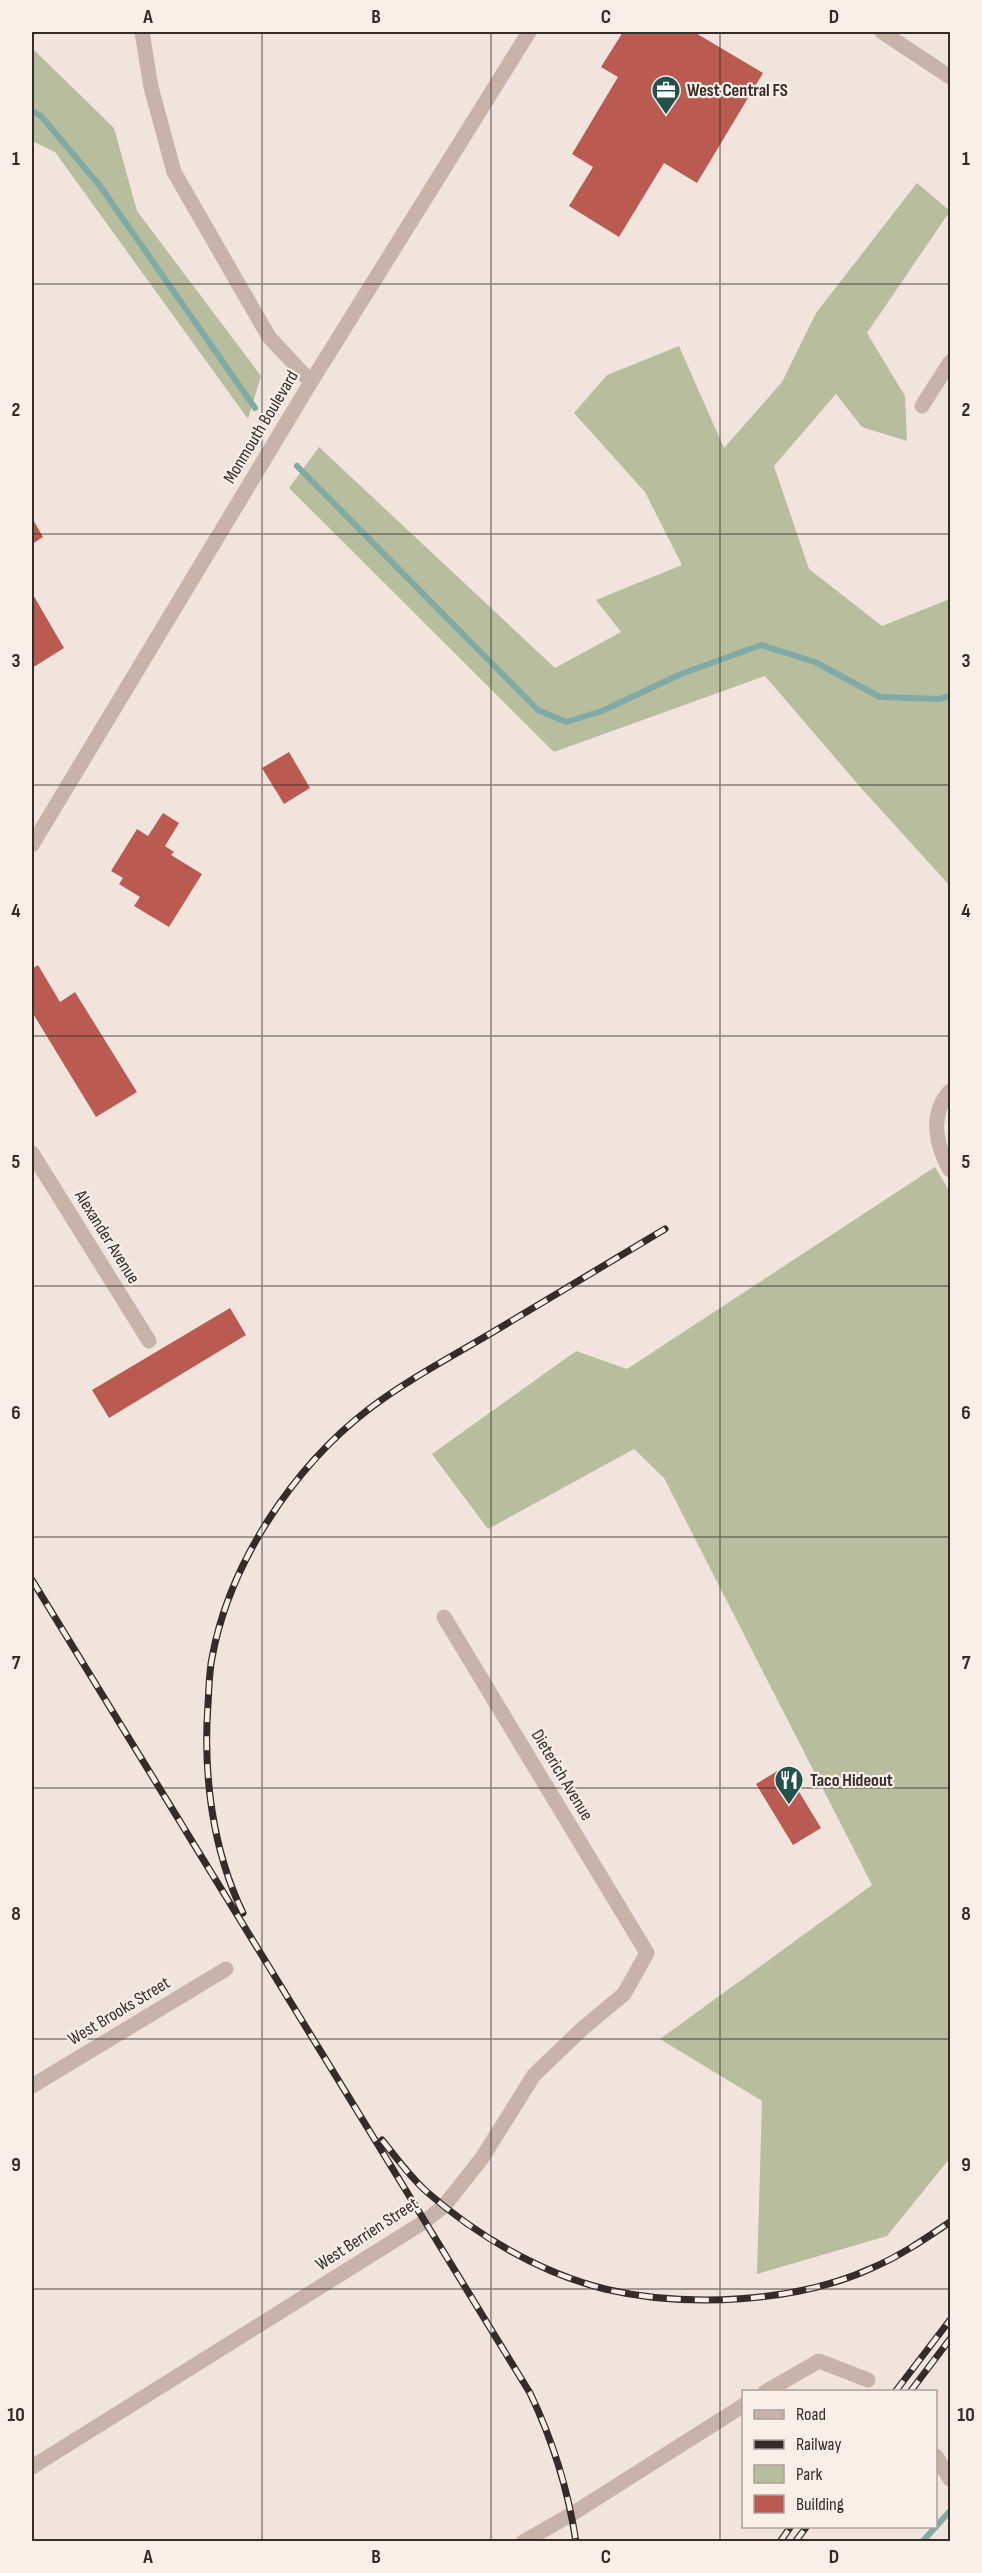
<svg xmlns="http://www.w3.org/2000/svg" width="982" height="2573" font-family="'Sofia Sans Condensed',sans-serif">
	<rect width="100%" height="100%" fill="#f0e4dd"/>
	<!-- green -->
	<path fill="#b8bd9e" d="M32,48L114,128L137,211L261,376L248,419L55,152L32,141Z
		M917,183L950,211L867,333L905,396L907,441L862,427L836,394L774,466L809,569L882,626L950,599V886L862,789L765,676L554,752L289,488L319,447L555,668L621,632L596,600L682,565L645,492L574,413L607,375L679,346L724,448L782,382L816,313Z
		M935,1167L950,1192V2158L887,2236L757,2274L762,2101L660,2039L872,1885L664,1478L634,1449L488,1529L432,1454L576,1351L627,1369Z"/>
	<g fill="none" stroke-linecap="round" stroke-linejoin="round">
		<!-- stream -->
		<path stroke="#7faaa5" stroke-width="6" d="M32,111L41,116L100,186L255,408
			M297,466L538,710L566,722L602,711L681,674L761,645L815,662L880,697L939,699L950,696
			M922,2542L950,2511"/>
	</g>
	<!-- building -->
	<path fill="#ba5a50" d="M623,32H694L763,73L697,183L664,163L619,237L569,206L593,167L572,154L618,77L601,67Z
		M32,518L43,537L32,544Z
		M32,593L64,648L32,668Z
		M289,752L310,788L284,804L262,768Z
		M163,813L179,823L165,846L174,852L171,855L202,874L169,927L134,906L140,897L119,884L123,878L111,871L137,829L148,836Z
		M38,965L60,1002L75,992L137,1092L96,1117L32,1012V969Z
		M230,1308L246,1335L109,1418L92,1390Z
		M784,1767L821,1828L793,1845L756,1784Z"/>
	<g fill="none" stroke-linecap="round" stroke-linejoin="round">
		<!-- minor -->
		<path stroke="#c7b3aa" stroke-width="15" d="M142,32L151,87L174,172L269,337L311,382
			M882,32L950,77
			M922,406L950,362
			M32,845L311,382L529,32
			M950,1091C929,1114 936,1146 950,1170
			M32,1153L149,1341
			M32,2086L226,1969
			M765,2392L819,2361L868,2380
			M936,2456L950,2479
			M32,2467L424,2222L444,2206L482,2158L534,2075L582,2029L624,1994L647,1953L444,1617
			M523,2542L572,2514L744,2405"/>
		<!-- rail casing -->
		<g stroke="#352b29" stroke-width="7">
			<path id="rail" d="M32,1580L530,2393C553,2441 568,2489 576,2542
				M243,1913C212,1849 203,1773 208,1704C209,1689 209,1673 212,1658C229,1564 293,1467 369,1409C407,1380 451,1357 493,1332C550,1298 607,1264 665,1229
				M382,2140C396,2157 410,2177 427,2192C476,2235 540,2273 605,2289C686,2308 796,2303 872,2268C900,2256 925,2239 950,2222
				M895,2392L950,2320
				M910,2392L950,2339
				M780,2542L791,2526
				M795,2542L807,2526"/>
		</g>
		<!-- rail -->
		<use href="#rail" stroke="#f8efe9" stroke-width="4.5" stroke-dasharray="14" stroke-linecap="butt"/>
	</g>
	<!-- grid -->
	<path fill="none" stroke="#352b29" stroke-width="1.5" stroke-opacity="0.55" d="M262,32V2542M491,32V2542M720,32V2542M32,284H950M32,534H950M32,785H950M32,1036H950M32,1286H950M32,1537H950M32,1788H950M32,2039H950M32,2289H950"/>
	<!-- icons -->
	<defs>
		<g id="office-pin" transform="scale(1.5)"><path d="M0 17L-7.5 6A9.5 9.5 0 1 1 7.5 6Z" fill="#22524e" stroke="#f8efe9"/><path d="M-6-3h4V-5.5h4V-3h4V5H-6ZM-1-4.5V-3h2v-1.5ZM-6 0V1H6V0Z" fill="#fff"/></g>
		<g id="restaurant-pin" transform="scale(1.5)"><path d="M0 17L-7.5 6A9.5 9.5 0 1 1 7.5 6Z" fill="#22524e" stroke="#f8efe9"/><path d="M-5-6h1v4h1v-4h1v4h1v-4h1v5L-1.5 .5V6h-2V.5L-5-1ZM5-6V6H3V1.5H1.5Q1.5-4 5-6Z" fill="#fff"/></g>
	</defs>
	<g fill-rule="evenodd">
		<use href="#office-pin" x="666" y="90"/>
		<use href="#restaurant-pin" x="789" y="1780"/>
	</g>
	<g text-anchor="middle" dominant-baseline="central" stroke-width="4.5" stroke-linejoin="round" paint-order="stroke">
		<!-- poi labels -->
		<g font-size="18" font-weight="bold" fill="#352b29" stroke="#f8efe9" text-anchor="start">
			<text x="687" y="90">West Central FS</text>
			<text x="810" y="1780">Taco Hideout</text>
		</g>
		<!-- street labels -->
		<g font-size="18" fill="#352b29" stroke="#f8efe9">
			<text transform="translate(261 427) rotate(-59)">Monmouth Boulevard</text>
			<text transform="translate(107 1237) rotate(58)">Alexander Avenue</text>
			<text transform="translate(562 1775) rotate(59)">Dieterich Avenue</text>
			<text transform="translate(119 2011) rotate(-31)">West Brooks Street</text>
			<text transform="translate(367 2234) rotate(-33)">West Berrien Street</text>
		</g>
	</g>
	<!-- border -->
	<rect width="982" height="2573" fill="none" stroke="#f8efe9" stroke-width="66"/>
	<!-- legend -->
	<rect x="742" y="2390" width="195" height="138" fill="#f8efe9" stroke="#aaa19c" stroke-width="1.5"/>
	<rect x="754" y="2410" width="30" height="9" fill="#c7b3aa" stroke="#aaa19c" stroke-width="1.5"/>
	<text x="796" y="2420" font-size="18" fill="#352b29">Road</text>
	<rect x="754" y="2440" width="30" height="9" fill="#352b29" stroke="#aaa19c" stroke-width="1.5"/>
	<text x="796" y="2450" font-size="18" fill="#352b29">Railway</text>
	<rect x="754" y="2465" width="30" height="18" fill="#b8bd9e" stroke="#aaa19c" stroke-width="1.5"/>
	<text x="796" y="2480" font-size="18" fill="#352b29">Park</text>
	<rect x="754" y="2495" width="30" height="18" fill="#ba5a50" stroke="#aaa19c" stroke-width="1.5"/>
	<text x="796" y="2510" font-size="18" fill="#352b29">Building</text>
	<rect x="33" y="33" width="916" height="2507" fill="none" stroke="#352b29" stroke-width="2"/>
	<g font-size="20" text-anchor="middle" font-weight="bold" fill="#352b29">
		<text x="148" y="23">A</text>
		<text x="376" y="23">B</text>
		<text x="606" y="23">C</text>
		<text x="834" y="23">D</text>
		<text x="16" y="165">1</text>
		<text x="966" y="165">1</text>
		<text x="16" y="416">2</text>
		<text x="966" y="416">2</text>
		<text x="16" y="667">3</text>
		<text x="966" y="667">3</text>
		<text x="16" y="917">4</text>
		<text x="966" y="917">4</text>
		<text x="16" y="1168">5</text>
		<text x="966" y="1168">5</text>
		<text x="16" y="1419">6</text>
		<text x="966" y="1419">6</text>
		<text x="16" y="1669">7</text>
		<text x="966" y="1669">7</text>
		<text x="16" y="1920">8</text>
		<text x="966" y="1920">8</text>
		<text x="16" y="2171">9</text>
		<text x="966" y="2171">9</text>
		<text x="16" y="2421">10</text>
		<text x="966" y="2421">10</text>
		<text x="148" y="2563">A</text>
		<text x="376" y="2563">B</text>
		<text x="606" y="2563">C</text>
		<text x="834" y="2563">D</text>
	</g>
</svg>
